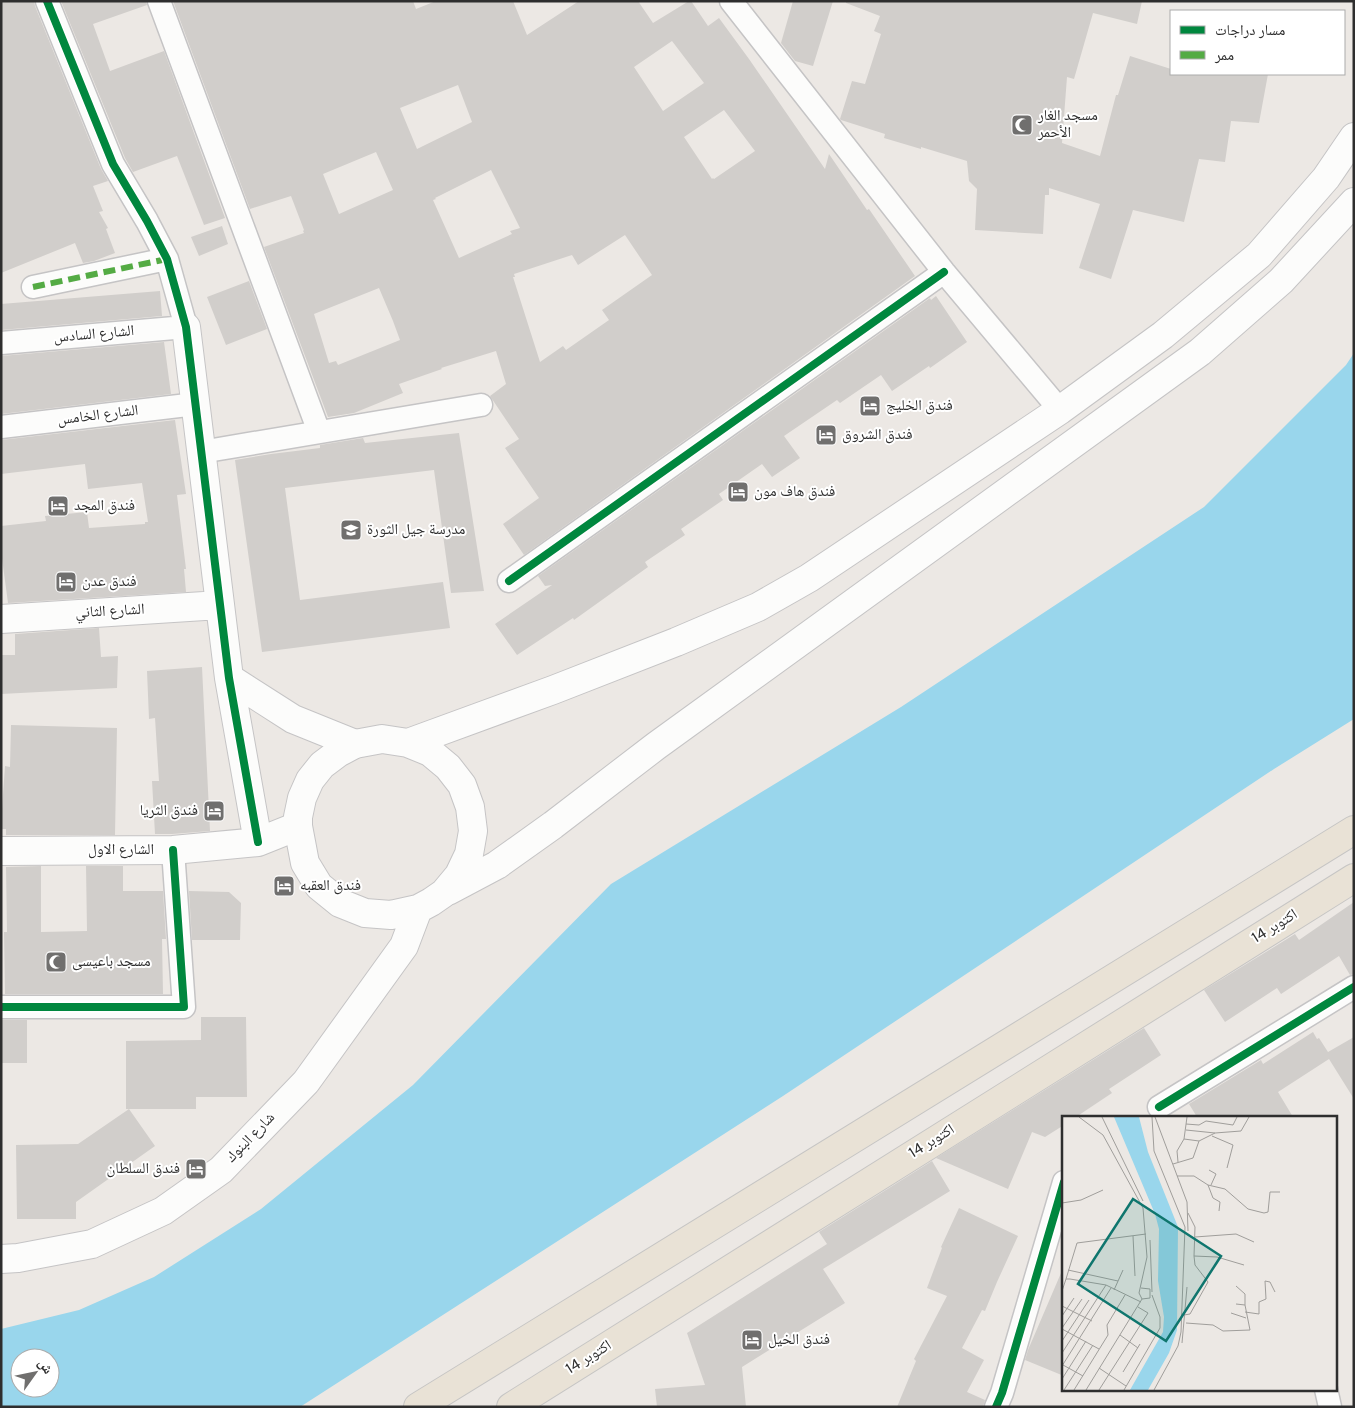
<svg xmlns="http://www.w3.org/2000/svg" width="1355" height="1408" font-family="Overpass,'Noto Naskh Arabic',sans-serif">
	<rect width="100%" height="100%" fill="#ece8e4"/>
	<!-- water -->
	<path fill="#99d6ec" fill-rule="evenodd" d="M1354,353V719L1274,769L783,1096L300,1407H1V1329L79,1310L154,1277L261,1209L413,1085L611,884L901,707L1204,507L1346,365ZM20,1358H50V1388H20Z"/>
	<!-- building -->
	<path fill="#d1cecb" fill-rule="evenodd" d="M1,1H34L35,6L101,169L108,181L93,186L103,211L99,212L108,228L106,229L115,253L94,261L83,263L75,243L1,273Z
		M61,1H146L147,5L93,24L110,71L164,51L225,218L204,225L177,156L133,172L125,158Z
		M173,1H413L416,9L436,1H513L527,35L579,1H638L653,23L689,1H691L708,26L719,18L749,59L825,169L829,154L867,210L869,209L915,276L524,555L503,524L539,498L505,448L519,439L490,396L506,384L496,351L441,368L442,369L399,384L403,393L354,413L328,417L264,247L304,233L303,231L304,230L291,196L250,209ZM672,41L704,83L663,111L634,67ZM458,85L472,122L417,149L400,108ZM724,110L755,151L714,179L713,178L712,179L684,137ZM376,152L393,190L339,214L323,174ZM491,170L520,228L510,231L512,234L459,258L433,200L436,199L435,198ZM625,235L652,275L602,310L609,320L566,350L563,346L540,362L513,277H515L514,274L572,255L578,265ZM379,288L393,321L400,340L338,365L336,361L329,363L314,314Z
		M793,1H833L813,66L795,61L781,43Z
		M846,1H1142L1137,24L1093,13L1074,79L1067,77L1062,143L1100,156L1116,95H1118L1130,56L1171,69V74H1268L1259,123L1231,121L1225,162L1199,159L1184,222L1133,210L1111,279L1079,268L1100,204L1049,188V195H1045L1043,234L975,230L977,189L969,181L967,161L921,147V149L884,138L885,134L841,120L840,119L852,81L865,84L881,34L874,31L880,16L846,3Z
		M222,226L228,244L199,256L191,237Z
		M249,281L267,329L226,345L207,297Z
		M160,291L162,316L1,330V304Z
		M936,296L967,342L930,368L929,366L892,391L881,375L840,403L837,400L784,436L800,458L772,477L762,464L719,494L723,500L681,529L685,535L645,562L648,567L574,620L573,618L517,655L495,624L552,585L545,586L538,576L930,298L931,300Z
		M164,342L171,394L1,414V356Z
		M175,420L186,494L177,495L186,569H184L186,592L8,603L1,551V526L46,521L45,516L87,512L89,528L145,524V522H148L142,483L88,489L85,464L1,474V440Z
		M459,433L484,591L451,593L434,470L285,488L300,600L443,582L450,628L262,652L235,460L271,454L320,448V445L363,438L365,443Z
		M99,628L101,657L118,656L117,688L1,694V655H15V634Z
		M202,667L210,831L172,834H155L152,781H159L155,718L149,719L147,671Z
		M11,725L117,728L115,835H6V829H1V823L5,766L10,767Z
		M41,866V932L87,931L86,866H123V891H163L166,939H162L163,994H5L4,932H7L6,867Z
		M189,891L229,892L241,903L240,940H192Z
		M1354,902V974L1350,975L1339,956L1281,994L1277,988L1225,1022L1204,990L1295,934L1299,940Z
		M201,1017H246L247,1097H196V1109H126V1041L201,1040Z
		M1,1020H27V1063H1Z
		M1144,1028L1161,1055L1109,1089L1112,1093L1076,1117H1064V1125L1045,1137L1032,1132L1008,1189L936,1158Z
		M1313,1032L1317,1039L1319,1038L1328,1052L1354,1037V1099L1329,1059L1278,1092L1293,1117H1197L1189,1104L1261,1060L1263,1064Z
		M129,1109L155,1146L76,1202V1219H17L16,1145L78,1144Z
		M932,1161L950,1191L823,1269L845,1303L742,1367L746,1407H657L655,1389L705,1385L687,1333L827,1244L819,1232Z
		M959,1208L1018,1236L997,1282L985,1311L982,1310L962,1348L984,1360L967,1392L985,1400L983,1407H897L916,1361L914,1359L947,1296L927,1288L942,1248L941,1247Z
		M1064,1266V1376L1025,1360L1028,1350Z"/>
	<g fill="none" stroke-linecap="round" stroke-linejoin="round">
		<!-- minor casing -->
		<g stroke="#c5c4c5" stroke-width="25">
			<path id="minor" d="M159,1L319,432
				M731,1L944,272L1060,410
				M33,287L167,259
				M1,343L186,327L167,259L147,221L113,164L47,1
				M1,427L196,404
				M201,452L481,405
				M509,581L944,272
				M1,1007H184L173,850
				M1159,1107L1354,987
				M1326,1389L1330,1407
				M996,1407L1002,1393L1064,1182"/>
		</g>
		<!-- tertiary casing -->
		<g stroke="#c5c4c5" stroke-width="30">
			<path id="tertiary" d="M186,327L229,678L258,842
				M1,619L220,605
				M229,678L293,719L355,744
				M1,851L173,850L258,842L298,826"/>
		</g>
		<!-- secondary casing -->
		<g stroke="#c5c4c5" stroke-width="30">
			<path id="secondary" d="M408,743L430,752L448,767L462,785L470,807L473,831L469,854L459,875L444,893L431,902L418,909L391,915L365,913L340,903L319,886L305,863L298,826V817L302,798L310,780L322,765L338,753L355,744L382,739L408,743L553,690L676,642L758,607L809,578L1060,410L1163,335L1259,255L1326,178L1354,137
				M448,891L497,865L553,825L656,746L1200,352L1281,281L1354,202
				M1,1259L18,1258L92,1244L163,1211L221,1170L306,1082L404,946L418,909"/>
		</g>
		<!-- trunk casing -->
		<g stroke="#c6c5c4" stroke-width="30">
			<path id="trunk" d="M418,1407L1354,830
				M511,1407L1354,878"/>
		</g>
		<!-- minor -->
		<use href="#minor" stroke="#fcfcfb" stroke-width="22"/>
		<!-- tertiary -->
		<use href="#tertiary" stroke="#fcfcfb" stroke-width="28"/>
		<!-- secondary -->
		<use href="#secondary" stroke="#fcfcfb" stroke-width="28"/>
		<!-- trunk -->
		<use href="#trunk" stroke="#e9e2d6" stroke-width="28"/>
		<!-- quiet -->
		<path stroke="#54ab44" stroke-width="6" stroke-dasharray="12 6" stroke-linecap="butt" d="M33,287L167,259"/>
		<!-- cycleway casing -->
		<g stroke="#fff" stroke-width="11">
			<path id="cycleway" d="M47,1L113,164L147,221L167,259L186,327L229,678L258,842
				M509,581L944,272
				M1,1007H184L173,850
				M1159,1107L1354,987
				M996,1407L1002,1393L1064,1182"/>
		</g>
		<!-- cycleway -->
		<use href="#cycleway" stroke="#00873e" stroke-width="8"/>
	</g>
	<!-- icons -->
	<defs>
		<g id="mosque-square" transform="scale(1.125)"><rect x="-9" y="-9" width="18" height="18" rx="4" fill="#706f6e" stroke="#fff"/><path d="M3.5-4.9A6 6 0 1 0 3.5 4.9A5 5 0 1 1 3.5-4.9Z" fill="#fff"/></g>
		<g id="hotel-square" transform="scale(1.125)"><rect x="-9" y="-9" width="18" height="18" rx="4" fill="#706f6e" stroke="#fff"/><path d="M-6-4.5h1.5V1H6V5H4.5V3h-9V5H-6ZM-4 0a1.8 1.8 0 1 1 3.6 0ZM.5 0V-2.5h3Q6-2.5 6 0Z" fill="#fff"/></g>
		<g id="school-square" transform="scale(1.125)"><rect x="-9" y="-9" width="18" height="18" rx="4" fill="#706f6e" stroke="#fff"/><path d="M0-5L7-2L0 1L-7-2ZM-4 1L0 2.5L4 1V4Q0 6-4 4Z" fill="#fff"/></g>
	</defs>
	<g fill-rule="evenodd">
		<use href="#mosque-square" x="1022" y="125"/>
		<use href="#hotel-square" x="870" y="406"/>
		<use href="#hotel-square" x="826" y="435"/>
		<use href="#hotel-square" x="738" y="492"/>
		<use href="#hotel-square" x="58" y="506"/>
		<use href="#school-square" x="351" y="530"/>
		<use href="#hotel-square" x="66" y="582"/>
		<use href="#hotel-square" x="214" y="811"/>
		<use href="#hotel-square" x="284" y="886"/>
		<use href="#mosque-square" x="56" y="962"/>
		<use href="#hotel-square" x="196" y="1169"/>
		<use href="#hotel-square" x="752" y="1340"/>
	</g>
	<g text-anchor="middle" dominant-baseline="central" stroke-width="4" stroke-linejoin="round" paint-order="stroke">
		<!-- poi labels -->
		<g font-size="15" fill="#2e2e2e" stroke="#fff" text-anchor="start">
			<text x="1038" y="116">مسجد الغار<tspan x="1038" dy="17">الأحمر</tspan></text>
			<text x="886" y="406">فندق الخليج</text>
			<text x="842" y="435">فندق الشروق</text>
			<text x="754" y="492">فندق هاف مون</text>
			<text x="74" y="506">فندق المجد</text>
			<text x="367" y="530">مدرسة جيل الثورة</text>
			<text x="82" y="582">فندق عدن</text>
			<text x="198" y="811" text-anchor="end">فندق الثريا</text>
			<text x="300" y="886">فندق العقبه</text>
			<text x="72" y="962">مسجد باعيسى</text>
			<text x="180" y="1169" text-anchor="end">فندق السلطان</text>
			<text x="768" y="1340">فندق الخيل</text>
		</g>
		<!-- street labels -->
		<g font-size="15" fill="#2e2e2e" stroke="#fff">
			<text transform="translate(94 335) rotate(-5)">الشارع السادس</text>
			<text transform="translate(98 416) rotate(-7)">الشارع الخامس</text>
			<text transform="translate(110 612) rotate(-3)">الشارع الثاني</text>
			<text x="121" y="850">الشارع الاول</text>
			<text transform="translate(1275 927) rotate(-32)">14 اكتوبر</text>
			<text transform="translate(251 1138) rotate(-46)">شارع البنوك</text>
			<text transform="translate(932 1142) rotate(-32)">14 اكتوبر</text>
			<text transform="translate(589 1358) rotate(-32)">14 اكتوبر</text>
		</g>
	</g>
	<!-- overview -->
	<g transform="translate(1062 1116)">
		<rect width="275" height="275" fill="#ece8e4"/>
		<path d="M52,1H77L86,36L116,111L115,214L107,237L86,274H68L101,216L102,201L96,165L97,113L93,98Z" fill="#99d6ec"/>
		<path fill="none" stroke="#a09e9b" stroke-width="1" d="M17,1L41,19L81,92L85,141L77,177L80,183L88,182V173L79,172M40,1L81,85M90,1L92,35L123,111L119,216L116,230L92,274M93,1L125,86L126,115M124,8L137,9L144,5L171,9L175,1M124,14L153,17M150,20L171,29L165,52M122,23L137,25M116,46L115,35L122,23L125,1M111,48L131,42L137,25L153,17L179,15L187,1M147,54L154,58L149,69M115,60H132L146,69L151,82L158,86L157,95M146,69L163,73L186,93L202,97L206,96L208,76H218M0,87L19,84L41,74M126,97L133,111L132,140M71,120L73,160M133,121L174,118L192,126M88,124L90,176M6,154L56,165M4,163L15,127L84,118M174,170L183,178V189M52,174L61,154M0,175L4,163H8L44,169L79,186M0,190L30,205M183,196L197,198V186L204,183L203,165L208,166L213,176M169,197L184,202M122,199L128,198L146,166L133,149L132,140L155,141L182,149M0,200L12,182M124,207L151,209L161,215L188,214L183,189L174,188M0,212L20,183M0,213L37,233M58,219L76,232M0,225L27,184M120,227L125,171M0,237L44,169M1,249L21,260M0,250L49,172M37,252L64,270M61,256L78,228M0,263L24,225M2,274L31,229M12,274L46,219L45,209L63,179M24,274L80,183M37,274L86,197L76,191M62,274L98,212V201L90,179"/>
		<path fill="#0f766e" fill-opacity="0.15" stroke="#0f766e" stroke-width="2.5" d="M71,83L159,140L104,225L16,168Z"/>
		<rect width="275" height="275" fill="none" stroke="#2e2e2e" stroke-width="2.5"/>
	</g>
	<!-- border -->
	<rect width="1355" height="1408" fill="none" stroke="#2e2e2e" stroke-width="5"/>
	<!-- legend -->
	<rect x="1170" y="10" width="175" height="65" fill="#ffffff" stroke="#ababab"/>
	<rect x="1180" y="26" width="25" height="8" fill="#00873e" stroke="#ababab"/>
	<text x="1215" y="35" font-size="15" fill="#2e2e2e">مسار دراجات</text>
	<rect x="1180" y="51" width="25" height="8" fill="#54ab44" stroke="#ababab"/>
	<text x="1215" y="60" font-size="15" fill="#2e2e2e">ممر</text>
	<!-- north arrow -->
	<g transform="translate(35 1373) rotate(57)"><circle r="24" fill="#ffffff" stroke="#ababab"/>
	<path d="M0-4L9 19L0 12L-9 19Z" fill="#706f6e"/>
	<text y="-8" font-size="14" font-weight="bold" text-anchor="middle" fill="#2e2e2e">ش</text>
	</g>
</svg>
